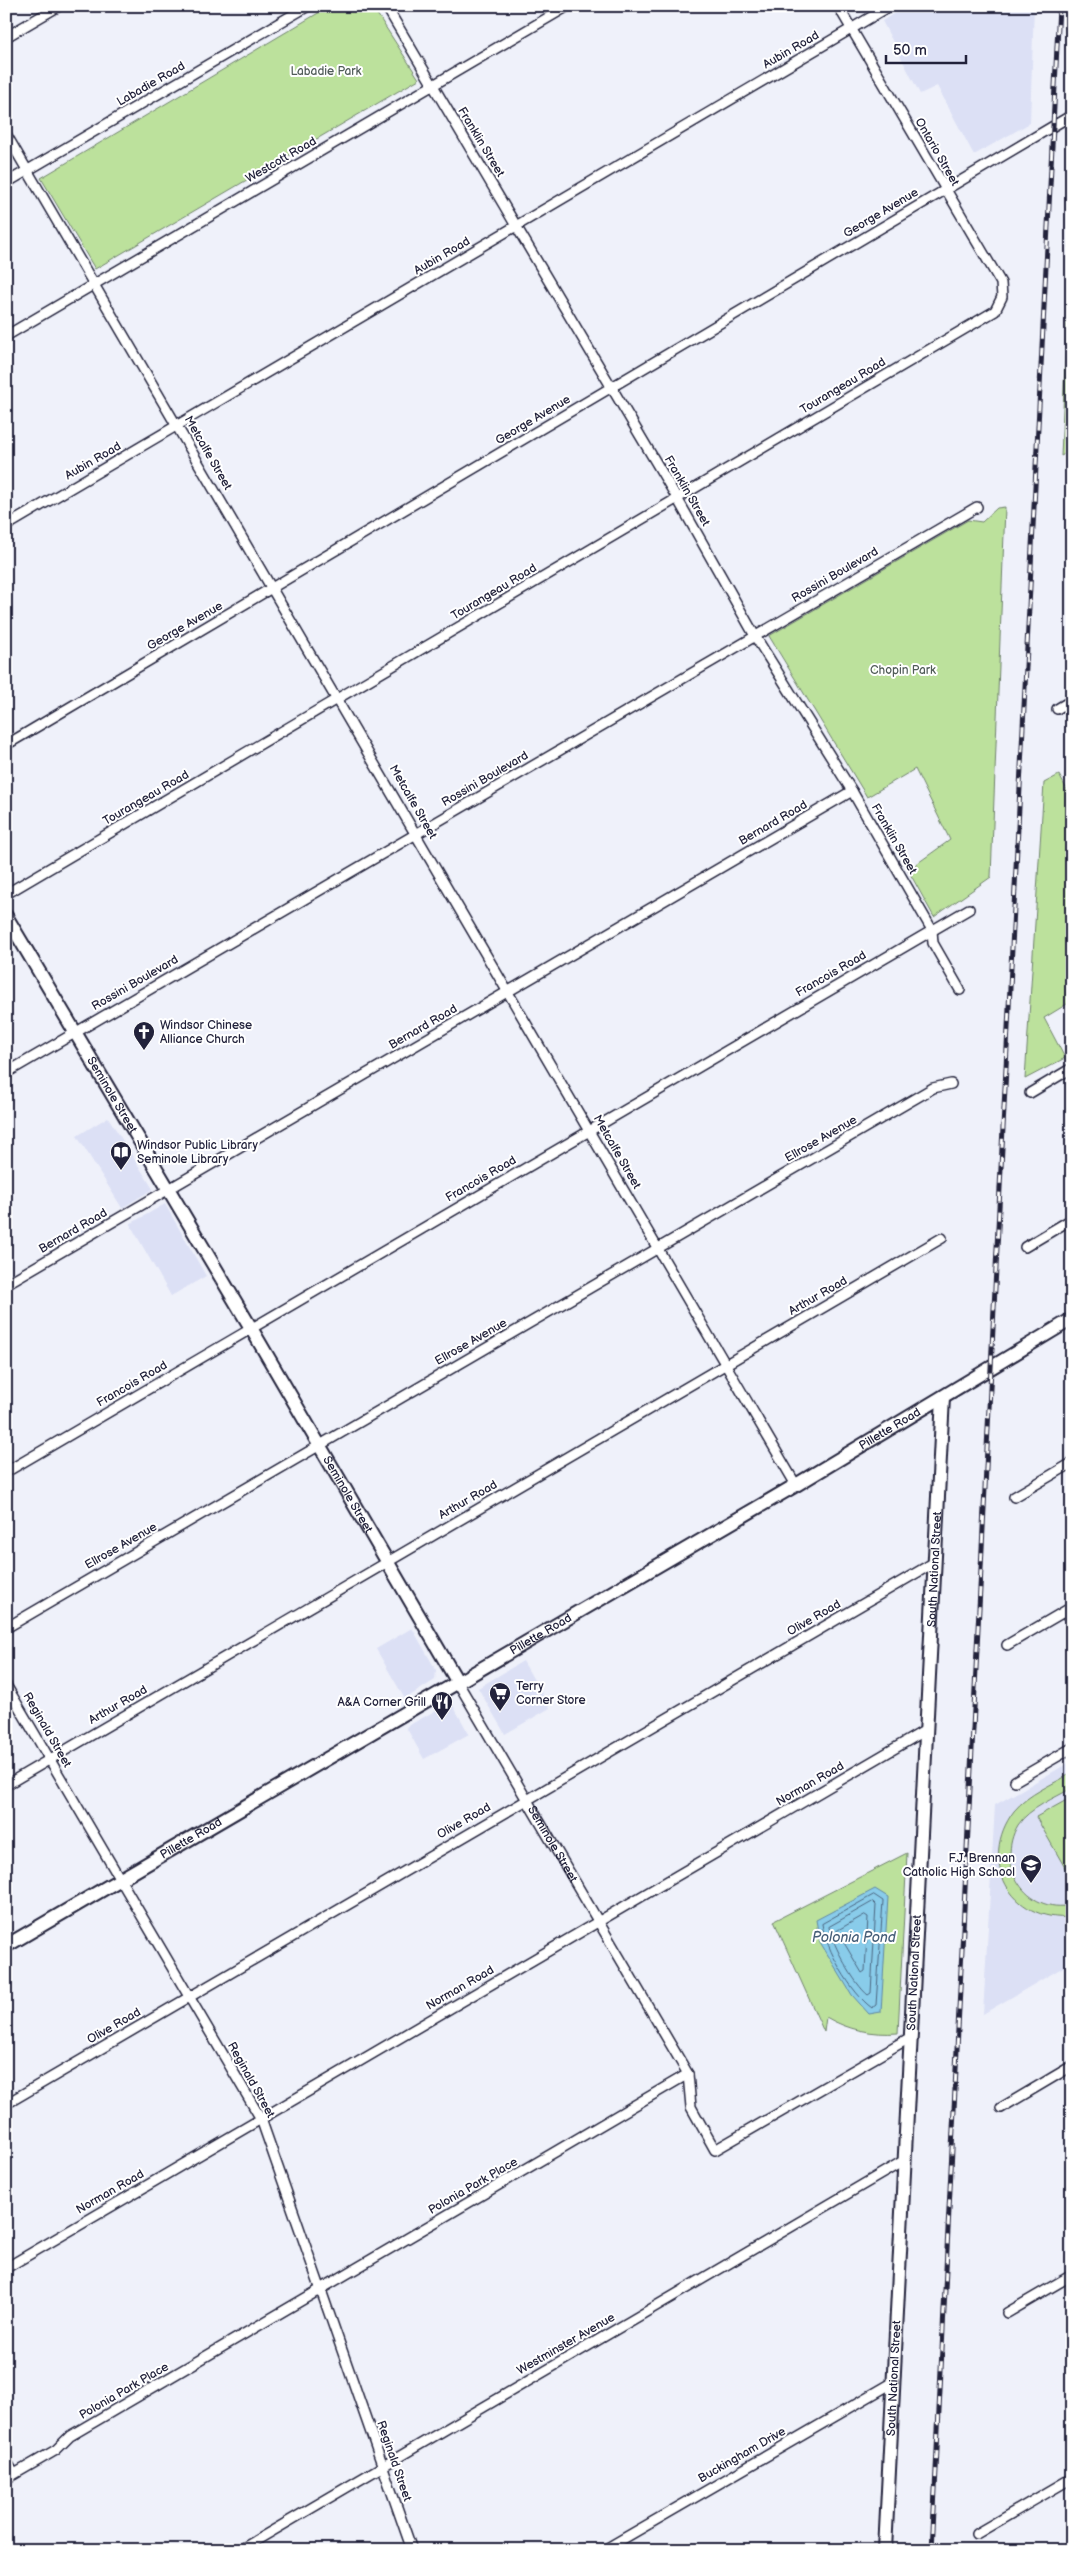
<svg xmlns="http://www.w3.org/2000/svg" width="1078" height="2556" font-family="'Balsamiq Sans',sans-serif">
	<rect width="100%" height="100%" fill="#eff1fa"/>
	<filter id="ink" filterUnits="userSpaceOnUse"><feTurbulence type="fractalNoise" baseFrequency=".02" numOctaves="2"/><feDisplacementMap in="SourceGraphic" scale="10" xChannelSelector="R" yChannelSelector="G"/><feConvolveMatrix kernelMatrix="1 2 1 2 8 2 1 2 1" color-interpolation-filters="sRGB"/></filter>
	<g filter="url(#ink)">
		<!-- built -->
		<path fill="#dce0f5" d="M906,6H1034L1030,123L974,155L937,86L920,94L882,21Z
			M108,1117L153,1189L122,1208L77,1136Z
			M165,1204L206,1276L171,1296L130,1224Z
			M412,1628L436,1670L435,1680L405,1699L376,1649Z
			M523,1661L550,1708L505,1734L478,1688Z
			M451,1702L469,1734L424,1759L406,1727Z
			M1072,1761V1962L983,2014L995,1805Z"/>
		<!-- green -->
		<path fill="#bce19c" stroke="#6f826c" d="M330,6H372L419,79L95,269L41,178Z
			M1072,204V450L1061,456Z
			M1005,507L991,877L934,917L908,870L950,840L915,769L867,797L769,636L968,520L982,522L997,508Z
			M1059,775L1072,799V1001L1044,1018L1065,1058L1025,1079L1044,783Z
			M1072,1773V1788C1055,1798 1029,1808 1018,1825C995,1864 1025,1915 1072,1905V1917C1010,1923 977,1860 1014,1811C1028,1794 1053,1784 1072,1773Z
			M1072,1797V1880L1036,1817Z
			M907,1853L898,2033C873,2035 848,2030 826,2017L824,2032L774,1921Z"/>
		<!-- water -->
		<path fill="#89ccea" stroke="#6088a4" d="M875,1889L888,1897L881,2012L869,2014L852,1995L820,1942L816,1920Z"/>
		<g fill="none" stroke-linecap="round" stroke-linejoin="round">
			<!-- shore -->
			<path stroke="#4b6681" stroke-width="1" d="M874,1895L883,1901L876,2005L872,2008C851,1993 826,1949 822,1924Z
				M873,1902L876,1905L871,1993L868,1995C855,1985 832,1944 829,1927Z
				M865,1915L868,1917L865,1971L862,1973L837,1931Z"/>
			<!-- street casing -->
			<g stroke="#22223b" stroke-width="12">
				<g id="street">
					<path d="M386,6L677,498L755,636L852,791L932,930L933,943L960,990"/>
					<path d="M6,37L59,6"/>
					<path d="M6,134L796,1485"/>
					<path d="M6,183L308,6"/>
					<path d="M6,336L568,6"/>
					<path d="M6,526L890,6"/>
					<path d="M1057,709L1072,700"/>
					<path d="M6,745L1072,115"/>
					<path d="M6,894L995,311L1002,297L1001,283L838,6"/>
					<path d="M6,1073L977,507"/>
					<path d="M1030,1093L1072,1068"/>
					<path d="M1025,1247L1072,1219"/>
					<path d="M6,1284L852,791"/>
					<path d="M6,1472L969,909"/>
					<path d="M1014,1497L1072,1463"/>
					<path d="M6,1628L933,1088L951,1084"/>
					<path d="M1007,1645L1072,1607"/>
					<path id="s1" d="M457,1681L688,2074L691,2107L715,2150L911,2037"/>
					<path d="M6,1685L261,2119L412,2550"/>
					<path d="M1015,1781L1072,1748"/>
					<path d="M6,1785L942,1238"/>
					<path d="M6,2104L935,1562"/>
					<path d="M1001,2108L1072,2066"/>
					<path d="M6,2268L926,1730"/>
					<path d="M1007,2313L1072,2275"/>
					<path d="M6,2460L14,2474"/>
					<path d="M6,2479L56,2450L70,2436L688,2074"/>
					<path d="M976,2534L1072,2478"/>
					<path d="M240,2550L905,2160"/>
					<path d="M604,2550L894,2382"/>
				</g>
			</g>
			<!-- secondary casing -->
			<g stroke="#22223b" stroke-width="16">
				<g id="secondary">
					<path id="s2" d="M6,916L251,1328L457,1681"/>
					<path id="s3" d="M6,1946L796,1485L1072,1319"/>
					<path id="s4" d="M885,2550L943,1397"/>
				</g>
			</g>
			<!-- street -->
			<use href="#street" stroke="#fff" stroke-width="9"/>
			<!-- secondary -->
			<use href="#secondary" stroke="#fff" stroke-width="12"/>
			<!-- rail casing -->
			<g stroke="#22223b" stroke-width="5">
				<path id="rail" d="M932,2550L1059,6"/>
			</g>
			<!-- rail -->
			<use href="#rail" stroke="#fff" stroke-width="3" stroke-dasharray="9" stroke-linecap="butt"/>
		</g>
	</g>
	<!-- icons -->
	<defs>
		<g id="church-pin" transform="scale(1.125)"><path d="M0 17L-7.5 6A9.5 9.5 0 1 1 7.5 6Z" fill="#22223b" stroke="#fff"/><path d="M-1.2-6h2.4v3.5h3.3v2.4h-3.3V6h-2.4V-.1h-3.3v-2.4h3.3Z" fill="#fff"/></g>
		<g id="library-pin" transform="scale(1.125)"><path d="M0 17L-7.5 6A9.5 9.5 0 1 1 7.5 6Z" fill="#22223b" stroke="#fff"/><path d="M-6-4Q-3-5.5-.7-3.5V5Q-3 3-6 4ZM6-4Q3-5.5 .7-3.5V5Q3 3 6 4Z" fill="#fff"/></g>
		<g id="supermarket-pin" transform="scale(1.125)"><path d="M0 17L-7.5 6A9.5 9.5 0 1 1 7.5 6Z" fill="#22223b" stroke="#fff"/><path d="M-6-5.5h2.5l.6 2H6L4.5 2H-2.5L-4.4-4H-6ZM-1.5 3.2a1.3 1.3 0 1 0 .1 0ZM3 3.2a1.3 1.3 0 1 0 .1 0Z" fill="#fff"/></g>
		<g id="restaurant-pin" transform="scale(1.125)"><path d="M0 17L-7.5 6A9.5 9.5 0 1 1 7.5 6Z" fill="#22223b" stroke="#fff"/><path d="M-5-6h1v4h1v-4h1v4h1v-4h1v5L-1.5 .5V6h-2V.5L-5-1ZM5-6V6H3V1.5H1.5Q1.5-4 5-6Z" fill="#fff"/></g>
		<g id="school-pin" transform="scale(1.125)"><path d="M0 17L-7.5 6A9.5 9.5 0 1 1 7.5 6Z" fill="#22223b" stroke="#fff"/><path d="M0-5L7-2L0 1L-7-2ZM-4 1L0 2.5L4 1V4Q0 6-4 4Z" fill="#fff"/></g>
	</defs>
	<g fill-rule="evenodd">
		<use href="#church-pin" x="144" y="1032"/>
		<use href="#library-pin" x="121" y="1152"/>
		<use href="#supermarket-pin" x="500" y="1693"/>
		<use href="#restaurant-pin" x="442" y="1702"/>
		<use href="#school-pin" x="1031" y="1865"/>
	</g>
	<g text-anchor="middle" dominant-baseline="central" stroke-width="4" stroke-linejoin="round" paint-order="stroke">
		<!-- street labels -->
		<g font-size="12" fill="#22223b" stroke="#fff">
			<text transform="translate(791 50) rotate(-30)">Aubin Road</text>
			<text transform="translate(151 84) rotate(-30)">Labadie Road</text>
			<text transform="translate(481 142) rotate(59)">Franklin Street</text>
			<text transform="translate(937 152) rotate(60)">Ontario Street</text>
			<text transform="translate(281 160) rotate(-30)">Westcott Road</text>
			<text transform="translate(881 213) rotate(-31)">George Avenue</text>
			<text transform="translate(442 256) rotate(-30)">Aubin Road</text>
			<text transform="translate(843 386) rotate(-31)">Tourangeau Road</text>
			<text transform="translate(533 420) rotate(-31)">George Avenue</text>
			<text transform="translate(208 453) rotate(60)">Metcalfe Street</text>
			<text transform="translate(93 461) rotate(-30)">Aubin Road</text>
			<text transform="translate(687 491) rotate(60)">Franklin Street</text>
			<text transform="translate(835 575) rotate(-30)">Rossini Boulevard</text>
			<text transform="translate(494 592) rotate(-31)">Tourangeau Road</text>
			<text transform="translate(185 626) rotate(-30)">George Avenue</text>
			<text transform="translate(485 779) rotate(-30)">Rossini Boulevard</text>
			<text transform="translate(146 798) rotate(-30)">Tourangeau Road</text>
			<text transform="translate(413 802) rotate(60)">Metcalfe Street</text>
			<text transform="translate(773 823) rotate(-30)">Bernard Road</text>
			<text transform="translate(894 839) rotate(60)">Franklin Street</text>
			<text transform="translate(831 974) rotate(-30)">Francois Road</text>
			<text transform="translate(135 983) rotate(-30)">Rossini Boulevard</text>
			<text transform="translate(423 1027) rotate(-30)">Bernard Road</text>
			<text stroke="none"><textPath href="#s2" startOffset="208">Seminole Street</textPath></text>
			<text transform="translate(821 1139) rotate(-30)">Ellrose Avenue</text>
			<text transform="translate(617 1152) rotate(60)">Metcalfe Street</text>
			<text transform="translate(481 1179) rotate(-30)">Francois Road</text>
			<text transform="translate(73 1231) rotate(-30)">Bernard Road</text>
			<text transform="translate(818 1296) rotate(-30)">Arthur Road</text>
			<text transform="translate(471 1342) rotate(-30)">Ellrose Avenue</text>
			<text transform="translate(132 1384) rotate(-30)">Francois Road</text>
			<text stroke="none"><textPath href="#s3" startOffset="1024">Pillette Road</textPath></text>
			<text stroke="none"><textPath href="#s2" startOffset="672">Seminole Street</textPath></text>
			<text transform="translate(468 1500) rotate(-30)">Arthur Road</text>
			<text transform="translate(121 1546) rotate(-30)">Ellrose Avenue</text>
			<text stroke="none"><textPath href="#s4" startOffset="982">South National Street</textPath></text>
			<text transform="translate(814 1618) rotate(-30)">Olive Road</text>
			<text stroke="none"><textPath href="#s3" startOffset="619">Pillette Road</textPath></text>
			<text transform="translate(118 1705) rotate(-30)">Arthur Road</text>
			<text transform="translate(47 1730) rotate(60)">Reginald Street</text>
			<text transform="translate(810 1784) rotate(-30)">Norman Road</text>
			<text transform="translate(464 1821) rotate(-30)">Olive Road</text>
			<text stroke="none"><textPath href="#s3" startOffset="214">Pillette Road</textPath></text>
			<text stroke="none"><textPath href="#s1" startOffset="189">Seminole Street</textPath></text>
			<text stroke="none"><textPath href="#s4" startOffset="578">South National Street</textPath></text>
			<text transform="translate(460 1988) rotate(-30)">Norman Road</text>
			<text transform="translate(114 2026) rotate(-30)">Olive Road</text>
			<text transform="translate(251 2080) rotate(61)">Reginald Street</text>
			<text transform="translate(473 2186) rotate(-30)">Polonia Park Place</text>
			<text transform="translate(110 2192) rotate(-30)">Norman Road</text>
			<text transform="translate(566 2344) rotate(-30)">Westminster Avenue</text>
			<text stroke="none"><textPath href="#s4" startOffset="172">South National Street</textPath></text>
			<text transform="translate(124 2391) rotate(-30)">Polonia Park Place</text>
			<text transform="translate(742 2455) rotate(-30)">Buckingham Drive</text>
			<text transform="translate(394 2461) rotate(71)">Reginald Street</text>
		</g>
		<!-- park labels -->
		<g font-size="12" fill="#505b58" stroke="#fff">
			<text x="326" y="71">Labadie Park</text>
			<text x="903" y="670">Chopin Park</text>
		</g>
		<!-- poi labels -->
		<g font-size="12" fill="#22223b" stroke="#fff" text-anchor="start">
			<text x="160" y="1025">Windsor Chinese<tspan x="160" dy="14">Alliance Church</tspan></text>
			<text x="137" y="1145">Windsor Public Library<tspan x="137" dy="14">Seminole Library</tspan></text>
			<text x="516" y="1686">Terry<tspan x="516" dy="14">Corner Store</tspan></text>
			<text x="426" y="1702" text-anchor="end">A&amp;A Corner Grill</text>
			<text x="1015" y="1858" text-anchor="end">F.J. Brennan<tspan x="1015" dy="14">Catholic High School</tspan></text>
		</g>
		<!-- water labels -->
		<g font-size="14" font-style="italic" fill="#465e78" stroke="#fff">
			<text x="854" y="1937">Polonia Pond</text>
		</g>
	</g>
	<!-- margin -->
	<rect width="1078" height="2556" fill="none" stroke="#fff" stroke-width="25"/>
	<rect x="12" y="12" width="1053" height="2531" fill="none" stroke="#22223b" stroke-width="2" filter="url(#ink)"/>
	<!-- scale -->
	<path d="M886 55v8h80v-8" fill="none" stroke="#22223b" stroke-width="2.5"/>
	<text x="893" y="55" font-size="15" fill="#22223b" stroke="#ffffff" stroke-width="4" paint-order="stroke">50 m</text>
</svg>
